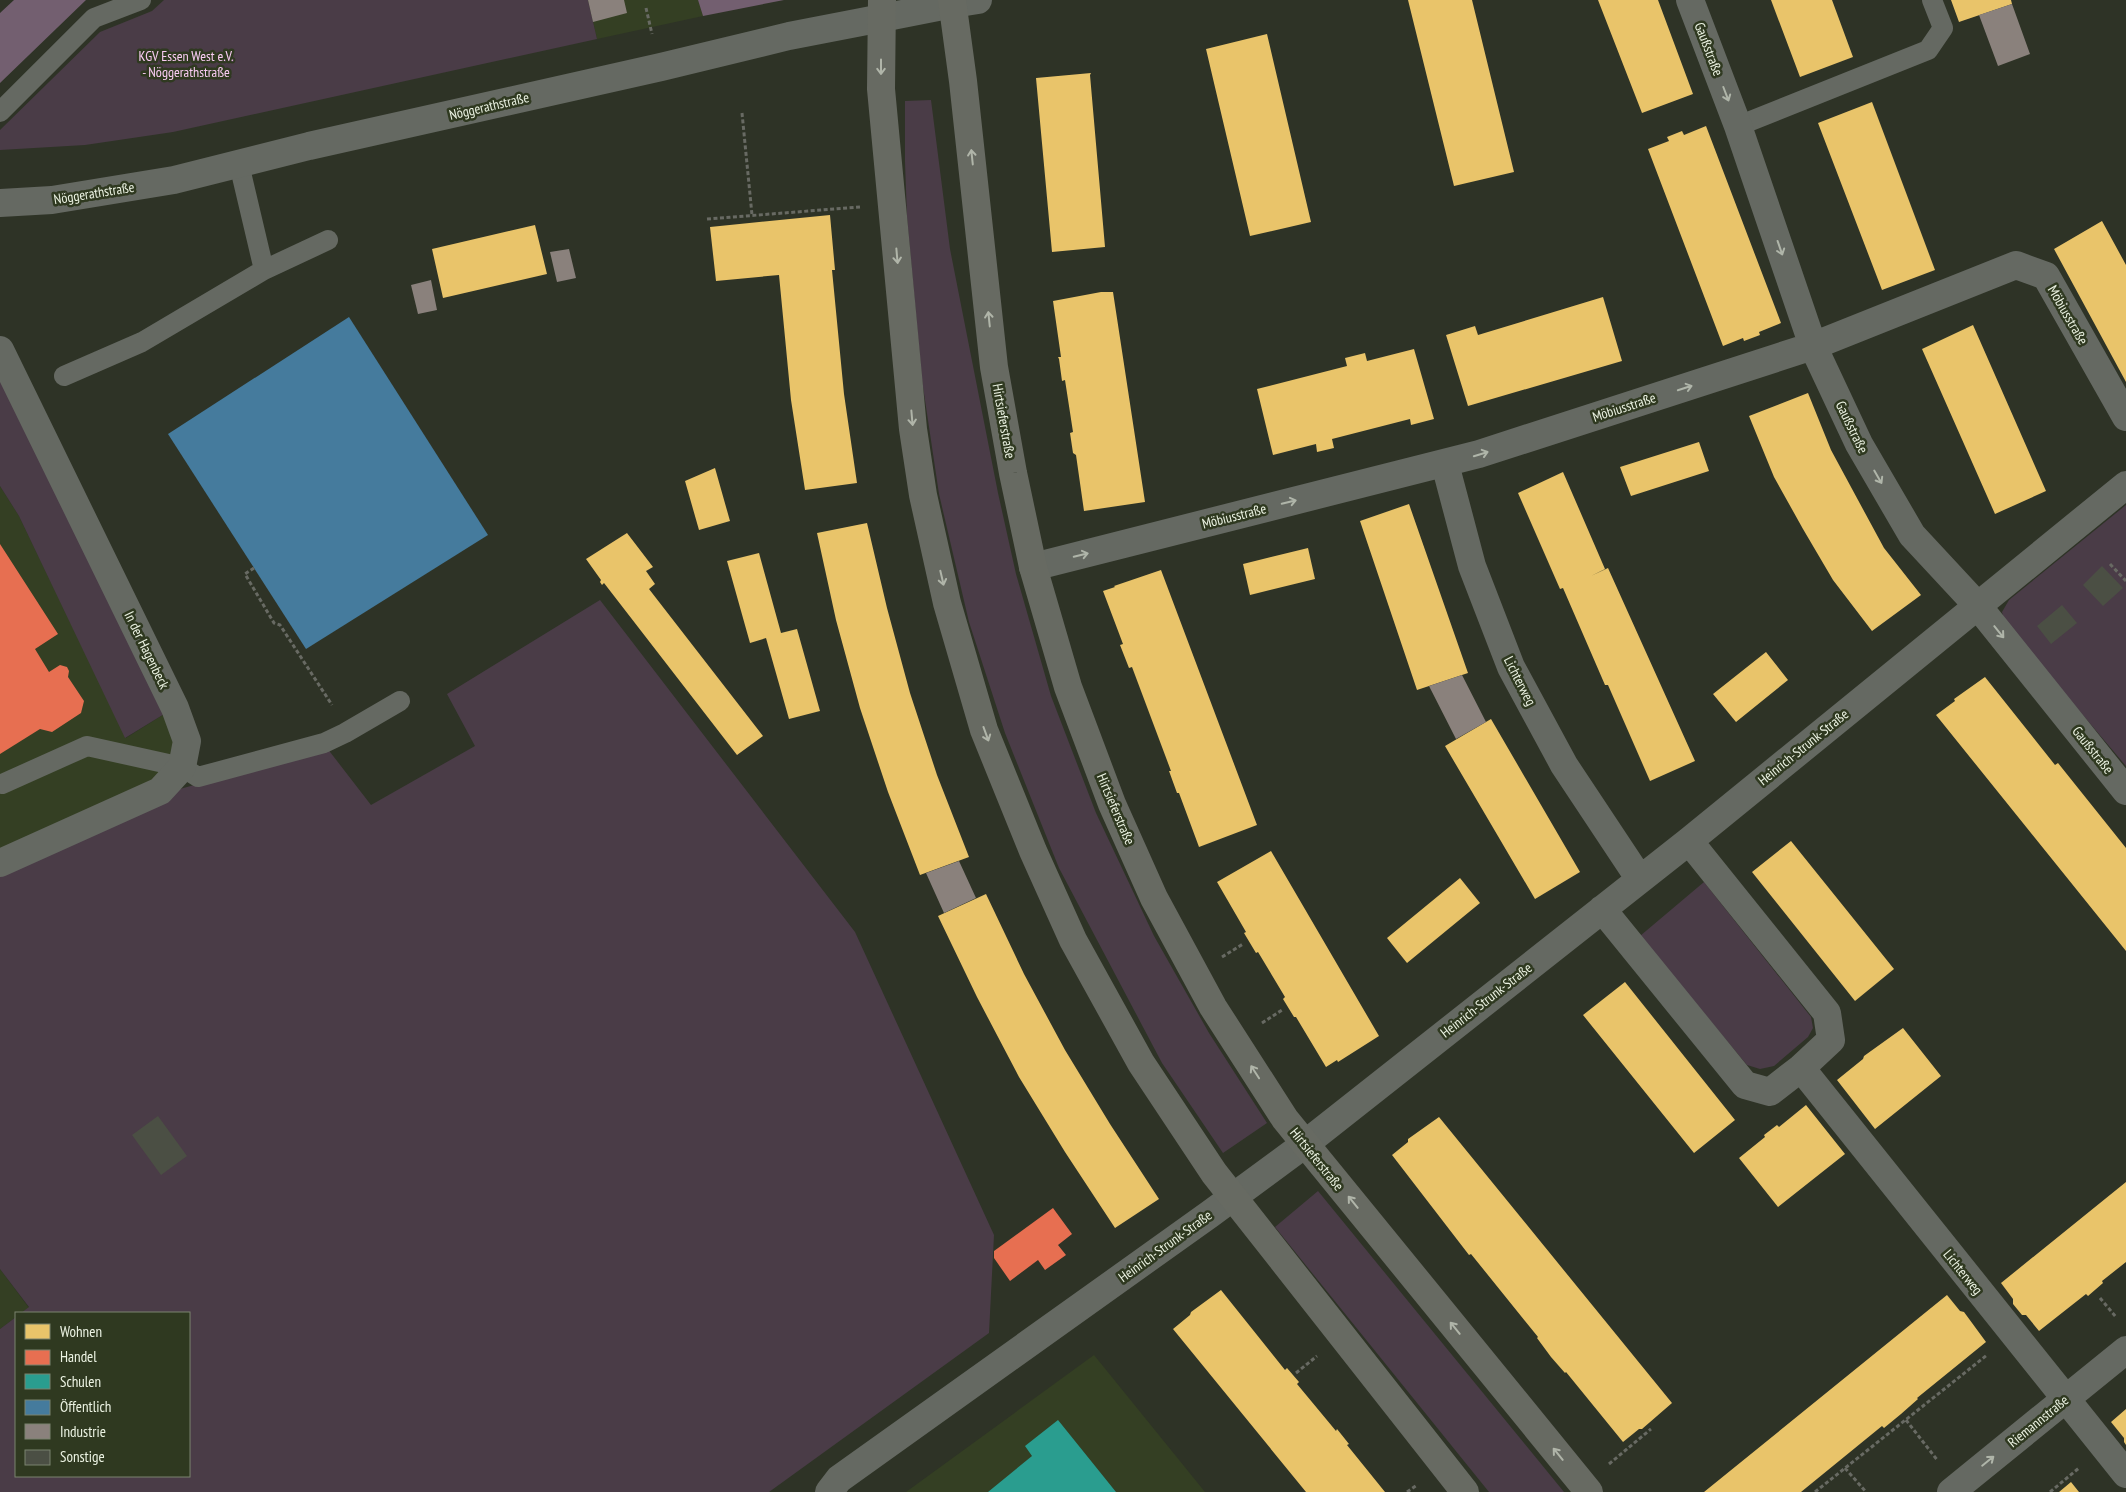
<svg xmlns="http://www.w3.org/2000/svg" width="2126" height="1492" font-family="'PT Sans Narrow',sans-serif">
	<rect width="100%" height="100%" fill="#2e3326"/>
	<!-- built -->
	<path fill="#343f23" d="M588,0H698L703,16L597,39Z
		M0,486L19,516L126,738L174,708L179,767L0,860Z
		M0,1269L29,1308L21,1313H16V1317L0,1329Z
		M1094,1355L1205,1492H906Z"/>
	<!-- green -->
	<path fill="#4a3c47" d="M164,0H588L597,39L173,132L85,145L0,150V130L100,32L152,11Z
		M931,100L950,249L998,493L1016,574L1051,696L1096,813L1154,936L1209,1033L1267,1123L1223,1153L1162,1063L1059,868L1005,733L969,622L939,494L922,380L907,217L905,162V101Z
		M0,356L174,708L125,738L19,516L0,486Z
		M2126,505V766L2005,623L2002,612L2009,600Z
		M600,600L855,932L994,1235L989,1333L769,1492H0V1329L16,1317V1476H189V1313H21L29,1307L0,1269V866L162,794L327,748L371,805L475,746L447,694Z
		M1704,882L1811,1017L1813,1028L1808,1037L1774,1066L1760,1069L1747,1065L1640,936Z
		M1318,1191L1564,1492H1489L1275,1227Z"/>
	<!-- forest -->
	<path fill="#735f70" d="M14,0H86L0,83V13Z
		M698,0H784L703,16Z"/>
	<!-- homes -->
	<path fill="#e9c46a" d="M1408,0H1472L1514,172L1454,186Z
		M1598,0H1658L1693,94L1642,113Z
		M1771,0H1832L1853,57L1800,77Z
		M1951,0H2011L2012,4L1959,22Z
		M1267,34L1311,222L1250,236L1206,49Z
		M1091,73L1090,75L1105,247L1052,252L1036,78Z
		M1872,102L1935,270L1882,290L1818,123Z
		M1706,126L1781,323L1759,332L1760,335L1744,341L1743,338L1723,346L1648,149L1669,141L1667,137L1682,131L1684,135Z
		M830,215L835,270H832L844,394L857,483L805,490L791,400L779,275L716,281L710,227Z
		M2102,221L2126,265V382L2054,249Z
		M535,225L547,274L443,298L432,249Z
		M1101,292H1113L1145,502L1084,511L1076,455L1073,453L1070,433L1073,432L1065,380L1062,381L1059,359L1058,357H1061L1053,301Z
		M1603,297L1622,361L1468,406L1446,335L1475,326L1478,335Z
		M1973,325L2046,491L1995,514L1922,349Z
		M1414,349L1434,419L1411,425L1410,419L1332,439L1334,448L1317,452L1316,444L1273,455L1257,389L1347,366L1345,358L1365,353L1367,361Z
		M1808,393L1831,450L1858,500L1884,548L1921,595L1872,631L1833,580L1803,529L1774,477L1749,416Z
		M1699,442L1709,471L1631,496L1620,467Z
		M715,468L730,521L699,530L685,481Z
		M1563,472L1605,569L1591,576L1608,568L1695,761L1650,781L1608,685H1605L1563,588L1560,589L1518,493Z
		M1409,504L1468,673L1417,690L1360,521Z
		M867,523L887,608L910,693L937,775L969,857L920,875L888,792L860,708L836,620L817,533Z
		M627,533L653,567L646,571L655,584L649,589L763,736L737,755L604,583L602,585L600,582L601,580L586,559Z
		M1308,548L1315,579L1250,595L1243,564Z
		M759,553L781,633L797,629L820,711L789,719L766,638L750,643L727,561Z
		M1161,570L1257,825L1199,847L1179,793H1177L1169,771H1171L1132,667L1129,668L1120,645L1123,644L1103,591L1115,587L1114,586Z
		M1766,652L1788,680L1736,722L1713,694Z
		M1985,677L2055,765L2058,763L2126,848V951L1936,715L1955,701L1954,699Z
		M1491,719L1580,872L1535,899L1445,746Z
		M1791,841L1894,969L1855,1001L1752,872Z
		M1271,851L1379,1036L1338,1062L1337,1060L1326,1067L1296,1017H1294L1283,999L1285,997L1258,952L1256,953L1244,933L1246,932L1217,882Z
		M1460,878L1480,903L1407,963L1387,938Z
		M986,894L1024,974L1065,1050L1110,1124L1159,1199L1115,1228L1065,1152L1019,1077L977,997L938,916Z
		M1625,982L1735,1120L1694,1153L1583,1015Z
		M1903,1028L1941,1076L1875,1129L1837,1080L1863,1059L1864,1056Z
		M1806,1105L1845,1154L1778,1207L1739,1158L1765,1137L1764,1135L1777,1125L1779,1127Z
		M1439,1117L1672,1403L1642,1429H1639L1623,1442L1566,1372L1565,1373L1551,1357L1537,1338L1538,1337L1471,1254L1469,1255L1392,1155L1408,1142V1139Z
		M2126,1182V1262L2102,1281L2103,1283L2088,1296L2086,1294L2039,1331L2026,1315H2022L2013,1304V1299L2001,1283Z
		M1221,1290L1285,1370L1287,1368L1299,1382L1297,1384L1336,1431L1337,1429L1349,1444L1347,1445L1385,1492H1306L1173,1329L1190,1315L1191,1312Z
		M1947,1295L1960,1311L1964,1312L1986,1342L1917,1398L1918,1399L1901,1414L1884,1428L1882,1426L1801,1492H1704Z
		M2126,1409V1445L2124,1442V1438L2111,1422Z
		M2071,1482L2079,1492H2059Z"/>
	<!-- shops -->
	<path fill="#e76f51" d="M0,544L58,634L35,649L49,672L60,665L67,667L69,671L68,677L84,701L81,713L52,732L40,729L0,754Z
		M1053,1208L1072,1234L1058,1245L1066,1255L1045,1270L1038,1260L1010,1281L994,1258V1251Z"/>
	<!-- schools -->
	<path fill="#2a9d8f" d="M1058,1420L1116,1492H988L1032,1456L1025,1446Z"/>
	<!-- public -->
	<path fill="#457b9d" d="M349,317L488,535L306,649L168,434Z"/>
	<!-- industry -->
	<path fill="#8a817c" d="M588,0H624L627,13L593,22Z
		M2012,4L2030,54L1998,66L1979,15Z
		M569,249L576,278L557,282L550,252Z
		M431,280L437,310L418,314L411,285Z
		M1462,675L1486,722L1456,739L1429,686Z
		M959,861L976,898L944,913L926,873Z"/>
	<!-- building -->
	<path fill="#4b4f44" d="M2102,566L2123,588L2103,606L2083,585Z
		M2062,605L2077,623L2051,644L2037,626Z
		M158,1116L187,1156L161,1175L132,1135Z"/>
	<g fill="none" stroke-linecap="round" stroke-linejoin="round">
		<!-- path -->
		<path stroke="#686a63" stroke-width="3" stroke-dasharray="4 2.5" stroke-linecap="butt" d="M646,8L652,34
			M742,113L752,215
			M707,219L860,207
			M2110,564L2126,581
			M254,568L245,574L274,623L280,625L332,705
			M1222,957L1243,944
			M1262,1023L1282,1010
			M2100,1298L2116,1317
			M1296,1373L1317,1356
			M1906,1420L1938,1461
			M1609,1464L1651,1429
			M1845,1468L1866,1492
			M1407,1492L1417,1485
			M1815,1492L1987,1355
			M2050,1492L2079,1468"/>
		<!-- service -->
		<path stroke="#656962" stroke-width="20" d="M0,112L94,18L141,0
			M1738,126L1928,50L1943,28L1932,0
			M239,164L264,270
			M64,376L142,342L264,270L328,240
			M2,784L87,746L182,767L198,777L324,743L345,733L400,701"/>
		<!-- minor -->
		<path stroke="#656962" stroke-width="28" d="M1690,0L1738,126L1813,346L1859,444L1912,535L1977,605L2126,791
			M953,4L978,0
			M0,203L52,200L174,180L309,146L661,67L789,36L882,18
			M0,350L175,708L187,741L182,767L160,791L0,863
			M1445,464L1472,566L1511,667L1564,765L1639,878
			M1033,567L1479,454L1813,346L2016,265L2046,276L2126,417
			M1602,909L1745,1085L1770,1092L1801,1068L1831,1040L1827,1013L1689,841
			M1801,1068L2126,1474
			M829,1492L839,1479L1210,1214L1305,1144L1689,841L2126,485
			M1951,1492L2126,1350"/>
		<!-- tertiary -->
		<path stroke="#656962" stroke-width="28" d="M882,18L953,4"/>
		<!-- secondary -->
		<path stroke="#676a62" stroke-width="28" d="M882,0L881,89L913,429L923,495L947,603L984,730L1033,851L1073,940L1141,1063L1214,1173L1465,1492
			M952,0L963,81L994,367L1013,473L1033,567L1068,687L1112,804L1154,898L1213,1007L1285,1119L1589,1492"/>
	</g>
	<!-- one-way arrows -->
	<defs><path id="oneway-shaft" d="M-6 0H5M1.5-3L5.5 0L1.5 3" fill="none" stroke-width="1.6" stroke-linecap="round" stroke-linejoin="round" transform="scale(1.25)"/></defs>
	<g stroke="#b0b5a9">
		<use href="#oneway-shaft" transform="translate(881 67) rotate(90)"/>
		<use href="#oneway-shaft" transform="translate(972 157) rotate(-96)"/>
		<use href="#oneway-shaft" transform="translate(897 256) rotate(85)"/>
		<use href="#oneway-shaft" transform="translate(989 319) rotate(-96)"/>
		<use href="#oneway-shaft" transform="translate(912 418) rotate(85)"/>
		<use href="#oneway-shaft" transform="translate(942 578) rotate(77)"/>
		<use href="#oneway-shaft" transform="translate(986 734) rotate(70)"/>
		<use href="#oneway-shaft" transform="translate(1255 1072) rotate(-123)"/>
		<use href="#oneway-shaft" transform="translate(1353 1202) rotate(-129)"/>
		<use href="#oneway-shaft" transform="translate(1455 1328) rotate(-129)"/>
		<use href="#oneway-shaft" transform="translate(1558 1454) rotate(-129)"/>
	</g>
	<g stroke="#afb5a9">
		<use href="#oneway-shaft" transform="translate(1726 94) rotate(69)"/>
		<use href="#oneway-shaft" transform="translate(1780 248) rotate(71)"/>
		<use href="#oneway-shaft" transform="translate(1685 388) rotate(-18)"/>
		<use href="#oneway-shaft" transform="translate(1481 454) rotate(-17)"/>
		<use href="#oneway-shaft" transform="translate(1878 477) rotate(60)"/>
		<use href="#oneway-shaft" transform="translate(1289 502) rotate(-14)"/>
		<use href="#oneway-shaft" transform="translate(1081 555) rotate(-14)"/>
		<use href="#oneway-shaft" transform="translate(1999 632) rotate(51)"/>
		<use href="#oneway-shaft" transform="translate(1988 1461) rotate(-39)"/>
	</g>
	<g text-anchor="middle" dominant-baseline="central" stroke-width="5" stroke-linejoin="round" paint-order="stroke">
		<!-- street labels -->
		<g font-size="14" fill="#ecf3e3" stroke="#2f3920">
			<text transform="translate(1709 49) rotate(69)">Gaußstraße</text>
			<text transform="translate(489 106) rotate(-13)">Nöggerathstraße</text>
			<text transform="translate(94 193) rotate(-9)">Nöggerathstraße</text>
			<text transform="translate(2068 315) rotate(60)">Möbiusstraße</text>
			<text transform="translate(1624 407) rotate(-18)">Möbiusstraße</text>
			<text transform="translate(1004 421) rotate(80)">Hirtsieferstraße</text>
			<text transform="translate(1852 427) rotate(64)">Gaußstraße</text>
			<text transform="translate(1234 516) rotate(-14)">Möbiusstraße</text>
			<text transform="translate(147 650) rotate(64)">In der Hagenbeck</text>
			<text transform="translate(1520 681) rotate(63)">Lichterweg</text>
			<text transform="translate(1803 747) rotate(-39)">Heinrich-Strunk-Straße</text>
			<text transform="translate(2093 750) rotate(51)">Gaußstraße</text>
			<text transform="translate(1116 809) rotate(67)">Hirtsieferstraße</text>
			<text transform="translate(1486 1000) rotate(-38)">Heinrich-Strunk-Straße</text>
			<text transform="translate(1317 1159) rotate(51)">Hirtsieferstraße</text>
			<text transform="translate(1165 1246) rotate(-36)">Heinrich-Strunk-Straße</text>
			<text transform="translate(1963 1272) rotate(51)">Lichterweg</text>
			<text transform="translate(2038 1421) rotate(-39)">Riemannstraße</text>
		</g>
		<!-- park labels -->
		<g font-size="14" fill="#faccf4" stroke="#2f3920">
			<text x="186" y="56">KGV Essen West e.V.<tspan x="186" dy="16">- Nöggerathstraße</tspan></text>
		</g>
	</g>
	<!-- legend -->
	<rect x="15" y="1312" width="175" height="165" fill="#2f3920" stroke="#7b836e"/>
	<rect x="25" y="1324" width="25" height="15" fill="#e9c46a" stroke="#7b836e"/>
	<text x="60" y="1337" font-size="15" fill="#ecf3e3">Wohnen</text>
	<rect x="25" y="1350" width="25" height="15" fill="#e76f51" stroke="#7b836e"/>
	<text x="60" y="1362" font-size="15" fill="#ecf3e3">Handel</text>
	<rect x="25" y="1374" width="25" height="15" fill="#2a9d8f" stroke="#7b836e"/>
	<text x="60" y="1387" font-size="15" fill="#ecf3e3">Schulen</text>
	<rect x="25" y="1400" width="25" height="15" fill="#457b9d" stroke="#7b836e"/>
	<text x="60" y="1412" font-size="15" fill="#ecf3e3">Öffentlich</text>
	<rect x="25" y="1424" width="25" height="15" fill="#8a817c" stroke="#7b836e"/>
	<text x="60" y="1437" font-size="15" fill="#ecf3e3">Industrie</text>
	<rect x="25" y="1450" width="25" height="15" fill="#4b4f44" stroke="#7b836e"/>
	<text x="60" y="1462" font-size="15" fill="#ecf3e3">Sonstige</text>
</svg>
